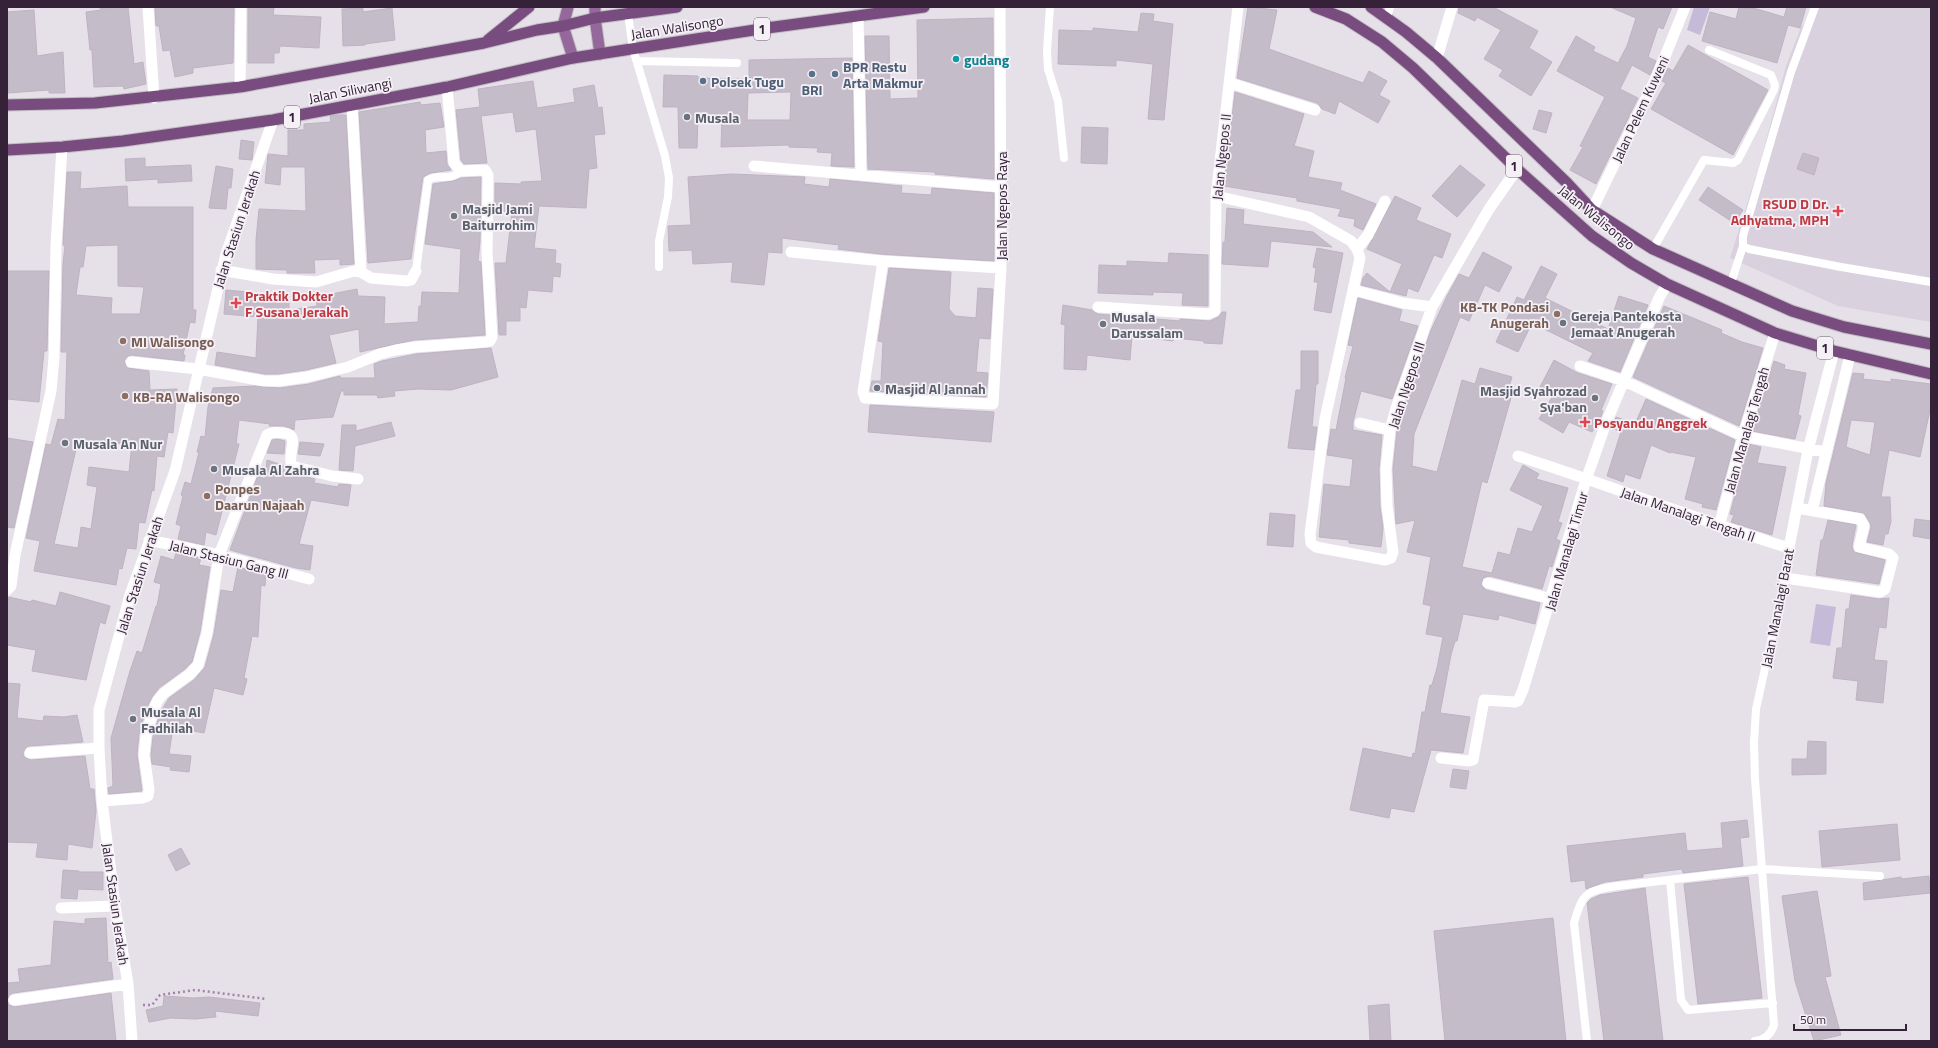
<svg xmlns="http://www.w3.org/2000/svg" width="1938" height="1048" font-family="'Titillium Web',sans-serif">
	<rect width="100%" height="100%" fill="#e6e0e9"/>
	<!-- built -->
	<path fill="#d9d1dd" d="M1812,7H1931V322L1838,306L1730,258L1760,163L1786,66L1801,27L1809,20Z"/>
	<!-- green -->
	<path fill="#c6bad9" d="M1694,7H1710L1700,35L1687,30Z
		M1816,604L1836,607L1830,646L1810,643Z"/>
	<!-- building -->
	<path fill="#c5bcca" stroke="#beb3c2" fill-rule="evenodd" d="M128,7L134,64L143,62L146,84L124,89L123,86L94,87L92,50H90L86,12L101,10L100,8Z
		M155,7H234L233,63L193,68V73L175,77L170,50L163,51L159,26H156Z
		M248,7H274L273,15L321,17L319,48L280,46L279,53H274V63H248Z
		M1248,7L1277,10L1269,49L1363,83L1369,71L1387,81L1379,95L1390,101L1378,123L1339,101L1335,114L1322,109L1317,103L1237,78Z
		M1459,7H1493L1538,31L1529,48L1552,62L1531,96L1499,76L1503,70L1484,59L1501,30L1477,17L1475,21L1458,13Z
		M1610,7H1672L1663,29L1658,27L1648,57L1656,61L1650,75L1632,65L1620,89L1638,98L1596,184L1570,170L1583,147L1580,146L1605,97L1557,71L1576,36L1595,47L1593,51L1618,63L1627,46L1636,18Z
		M1739,7L1757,9L1784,17L1787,7H1806L1800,28L1788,25L1777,63L1702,41L1710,12L1736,19Z
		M363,8V12L392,8L395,40L365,44V45L343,46L342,9Z
		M34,10L37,56L63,52L65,93H49V90L8,93L7,12Z
		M1141,13L1154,14L1153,21L1173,24L1164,120L1148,119L1153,64L1116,60V66L1058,64L1059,30L1093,31V28L1138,32Z
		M993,18L994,179L935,174V172L868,169L865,36H889L890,99L918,98L917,20Z
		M1688,45L1768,90L1733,155L1651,109L1666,83L1662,81L1668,68L1673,71Z
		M852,58L854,167L831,166L832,153L817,152L818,148L789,147V145L721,147L722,116H698L697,148H679L678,107H663L664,75L698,76V78L749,79V60ZM791,92L790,120H747L748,93Z
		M533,81L537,108L575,102L573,89L594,85L598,108L602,107L605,134L594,135L597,168L589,169L586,208L539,206L534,248L556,250L555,263L561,264L560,277L553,276L552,292L528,290L526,308L520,307V321H506V335H499L495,263H506L512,212L495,211V183L521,184V182L542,181L536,129L516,132L513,112L481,116L487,163L464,164L461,160L456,110L480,107L478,89Z
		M1235,92L1304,114L1294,146L1314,151L1308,177L1342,183L1340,190L1376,204L1363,230L1354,226L1355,219L1338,216L1341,209L1297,201V198L1224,186Z
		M420,102L421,105L440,103L444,127L425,130L426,153L446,151L447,164L451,170L431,173L423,177L411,259L368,263L359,112Z
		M1539,110L1552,113L1546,133L1533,129Z
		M335,115H346L354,264L340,265V259L314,260L315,273H287V270L256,269V240L259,209L306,211L305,167H281L280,185L265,183L268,154L288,156V130H304V124L331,122L330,116Z
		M1082,127L1108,128L1107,164L1081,163Z
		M241,140L254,142L252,160L239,159Z
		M1803,153L1819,158L1814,175L1797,169Z
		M145,158V167L191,165L192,181L158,183V179L126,181L125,159Z
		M1460,165L1485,185L1457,217L1432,196Z
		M216,166L233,169L231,188H228L226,209L209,208Z
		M67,172H81L80,189L127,186L128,207H193V310H196L195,323L190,322L183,355H185L184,361L132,355L128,356L124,361L127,368L149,371L150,390L177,389L173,433L168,432L164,457L157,456L154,491L152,490L145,523L139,522L136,549L127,548L122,569L119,568L116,585L34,571L40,541L26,538L46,444L51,445L58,419L65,420L67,352H61L63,263L65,246L63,245ZM118,245V286L144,287L140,314H111L112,298L76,295L80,267H83L86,246ZM78,441L132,444L129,472L89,467L87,485L97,487L91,529L81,527L78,548L54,544Z
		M732,174L805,177L804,184L829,187L830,179L902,186L901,193L931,195L932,188L994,193V261L880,254L838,249L839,245L782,238V253L768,252L764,285L731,282L733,262L693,264L692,250L669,251L668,226L691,225L688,177Z
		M481,177L480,242L478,261L481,262L485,335L414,340L360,352L359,329L329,335L336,363L306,370L278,374H265L215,365L217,352L256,358L258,317L224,314L226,290L248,292V294L258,295V297L273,296V300H289V310L317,306L316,297L357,289L358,296L385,297L384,324L418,322L419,306H421L422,292L459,293L461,249L425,244L433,184L453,181L461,178Z
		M1708,187L1743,210L1734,223L1699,200Z
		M1395,196L1421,208L1416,220L1451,234L1442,258L1434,255L1418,292L1408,288L1406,296L1361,285L1363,278L1367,273L1390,292L1402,264L1367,249Z
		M1227,208L1244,210L1243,224L1313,232L1332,247L1271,241L1268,267L1222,264L1223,242H1225Z
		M1317,248L1343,253L1331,313L1314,310L1318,282H1314L1316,268L1313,267Z
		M1483,252L1512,267L1499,292L1485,285L1469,321L1460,317L1414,434L1412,466L1437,472L1462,380L1475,384L1480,368L1512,377L1507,393L1512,394L1487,483L1482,481L1462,567L1492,573L1498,552L1510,555L1518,528L1532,532L1543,506L1510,490L1523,465L1539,474L1536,479L1568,488L1558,522L1562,523L1556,539L1560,541L1552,567L1549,566L1542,589L1490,576L1483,578L1481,585L1486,590L1540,603L1535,624L1499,615L1498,620L1463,614L1457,641H1455L1451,655L1440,713L1470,717L1463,753L1431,750L1414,812L1391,808L1389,818L1350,810L1363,748L1412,758L1413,753L1415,754L1422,712H1425L1430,685H1432L1437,668L1443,637L1426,634L1431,606L1423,604L1431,557L1407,552L1415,520L1396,524L1393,469L1397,431L1431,330L1447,296L1459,274L1469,278Z
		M1169,253L1208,255V306L1182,305L1183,293L1153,292V295L1098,293L1099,265L1127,266V261L1168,263Z
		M1541,266L1557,274L1545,298L1608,329L1619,296L1648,305L1620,372L1588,361L1593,353L1532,323L1518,352L1496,342L1517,297L1524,300Z
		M889,268L951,272L949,309L955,316L976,318L978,288L993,289L990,339L979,338L976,372L988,373L986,397L870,391L872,381H881L883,342L878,341Z
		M7,271H49L47,351H44L39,402L7,399Z
		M1358,298L1402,310L1399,321L1418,326L1392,399L1361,391L1353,422V430L1382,435L1379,469L1380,506L1383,528L1381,547L1349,543V540L1319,537L1324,484L1350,487L1353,459L1327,455L1331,429L1336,430L1346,378H1345L1353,346L1348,345Z
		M1063,305L1092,310L1098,314L1180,321V319L1210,321L1218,317L1222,312H1226L1222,344L1204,343V341L1174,338L1173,341L1132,336L1130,360L1087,355L1086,370L1064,369L1065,325L1061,324Z
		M1664,306L1722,330L1721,333L1742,342L1763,348L1739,426L1633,377Z
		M491,348L498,377L451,390L418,389L394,391L395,396L378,398L377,395H344V391H341L333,417L295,420L294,430L284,426H269L270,424L239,420L236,444H239L216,535L206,532L204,545L178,539L181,526L176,524L183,496L181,495L185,482L191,484L199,452H197L201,436L205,437L208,407L213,388L255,386L280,388L309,384L340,376L341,378H375L374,364L382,361L416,354Z
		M1301,351H1318V384H1316L1312,427H1317L1314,450L1288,448L1296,390H1301Z
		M1554,360L1578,373L1612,384L1601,410L1603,411L1599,422H1597L1592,432L1569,422L1563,433L1539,419L1554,394L1540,387Z
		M1774,361L1785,365L1784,369L1806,373L1798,415L1801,416L1795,439L1752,431Z
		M1853,373L1864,374L1863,379L1891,382V379L1931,384V405L1920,457L1889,450L1881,497H1890L1891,521L1888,534H1885L1883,545L1867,542L1871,527L1870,523L1864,513L1824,506L1826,483ZM1851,420L1875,422L1870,455L1846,447Z
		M1646,399L1735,440L1716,510L1702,507L1703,504L1685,499L1696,457L1670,452V453L1651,445L1640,479L1625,474L1623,482L1607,476L1621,432L1612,428L1616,417L1635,424Z
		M870,405L994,412L991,442L868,432Z
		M391,422L395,436L355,446L353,471L339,470L342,425H356V431Z
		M7,438L33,442L14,528L7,527Z
		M278,439L285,441L284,454L267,453L272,440Z
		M300,442L324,444L320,456L298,454Z
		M1748,444L1761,447L1757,463L1786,467L1772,535L1731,522L1734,515L1730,514Z
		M267,460L285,466L290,473L315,479L314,483L338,487L339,484L351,485L348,506L311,500L299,544L313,546L310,570L296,568L230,550L257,478L258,476L265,479Z
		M1270,513L1295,515L1293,547L1267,545Z
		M1915,519L1931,521V539L1913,536Z
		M1828,520L1856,525L1852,546L1854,552L1885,560L1879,584L1816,575L1821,540H1823Z
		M176,553L201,558L199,565L210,567L200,632L192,662L185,669L159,688L152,697L146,709L139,734L137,754L142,791L109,794L108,788L113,786L111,738L130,671L137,651L142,653L156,606H157L161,584L154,582L161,556L174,560Z
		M238,567L266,575L265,586L261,585L258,637L252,636L244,678L247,679L243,695L214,688L204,733L173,727L169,754L191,756L189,772L170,770L171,767L152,764L151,755L153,737L160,713L169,698L194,680L205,667L214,634L221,590L233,592Z
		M60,592L110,606L105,624L100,622L86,680L32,671L36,650L7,645V606L9,597L31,602L32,600L56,606Z
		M1851,595L1879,599L1889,598L1886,628L1879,627L1874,660L1887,661L1883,703L1856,700L1858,681L1833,678L1837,648H1842L1846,609H1849Z
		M7,683L20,684L17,718L43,721L44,716L64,717L77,715L83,742L29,746L26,747L23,753L24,757L31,760L85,756L90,789H94L96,811L92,848L68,844L67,860L36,857L38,843L7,842Z
		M1808,741L1826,742V774L1792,775V759H1807Z
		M1453,769L1469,771L1466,789L1450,787Z
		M1747,820L1749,837L1740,838L1743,866L1683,873L1682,869L1643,874V877L1605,882L1586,889L1585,880L1571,882L1567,846L1685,833L1687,851L1723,848L1721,823Z
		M1897,824L1900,860L1822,867L1819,831Z
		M181,848L190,864L176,871L168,855Z
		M63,870L79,871V872H103V890L78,889L77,899L61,898Z
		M1929,876L1930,893L1864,900L1863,883L1901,877L1902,879Z
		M1748,877L1762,998L1698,1004L1684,884Z
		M1645,888L1663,1041H1604L1587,903L1591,899L1600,895Z
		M1817,891L1831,976L1825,977L1841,1035L1814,1041L1795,981L1782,896Z
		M106,918L108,963L111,962L113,979L13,993L9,995L7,1001L9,1005L15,1007L111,993L116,1041H7V983L20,982L18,969L51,965L54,921L85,924V919Z
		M1553,918L1566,1041H1445L1434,931Z
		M164,996L194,998L209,997L260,1003L258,1016L215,1011L216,1017L195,1019L171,1018L149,1022L146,1010L163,1006Z
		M1389,1004L1391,1041H1370L1368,1006Z"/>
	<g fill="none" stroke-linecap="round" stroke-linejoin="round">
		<!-- primary casing -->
		<g stroke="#c2bdc3" stroke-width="13">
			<path id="primary" d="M568,7L563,26L573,58
				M595,7V18L600,54"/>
		</g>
		<!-- trunk casing -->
		<g stroke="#c2bdc3" stroke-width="13">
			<path id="trunk" d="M1315,7L1346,19L1382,42L1413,68L1517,169L1592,236L1631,263L1667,284L1775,333L1834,351L1931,374
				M1371,7L1406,32L1437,58L1567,183L1592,210L1653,249L1792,311L1844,327L1931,344
				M488,40L529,7
				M7,105L95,103L240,87L484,43L537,30L563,26L595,18L677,7
				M7,150L62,147L123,141L273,120L447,87L573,58L767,28L924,7"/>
		</g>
		<!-- path -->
		<path stroke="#a283aa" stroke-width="2.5" stroke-dasharray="2 3" stroke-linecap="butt" d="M143,1005H152L160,995L195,990L267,999"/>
		<!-- service -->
		<path stroke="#fff" stroke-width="8" d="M1050,7L1047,51L1048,69L1058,101L1064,158
			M1815,7L1791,72L1743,236V246L1749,249L1841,267L1931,282
			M628,14L633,49L665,156L669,178L668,197L659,241V267
			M1387,17L1390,7
			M637,61L737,63
			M1653,249L1704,160L1733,163L1738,160L1774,90L1775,85L1771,75L1709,50
			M416,271L428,180C438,173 449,182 461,171
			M1731,283L1743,246
			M1670,880L1681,1000L1688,1010L1773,1003
			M1587,1041L1574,923C1583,892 1586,891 1617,886L1762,869L1880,876
			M1755,1041C1765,1040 1771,1034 1774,1025L1755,779L1754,743L1756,709L1785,578L1789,548"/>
		<!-- minor -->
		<path stroke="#fff" stroke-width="11" d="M148,7L154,98
			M858,16L861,175
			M1437,58L1452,7
			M1230,83L1315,110
			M240,87L241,7
			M352,105L361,272
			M754,166L1001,187
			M1216,196L1309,217L1351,241L1357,249L1360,258L1325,419L1310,534L1311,543L1316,547L1385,560L1391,558L1393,552L1387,506L1386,469L1390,430L1396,408L1432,307L1489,209L1517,169
			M1592,210L1657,76L1685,7
			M1357,249L1368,235L1385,201
			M791,252L883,261L1001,268
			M883,261L863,392L865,398L993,404L1001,268L1000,7
			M221,270L273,279L316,282L354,271L361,272L371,278L407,281L411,280L416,271
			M1354,290L1403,303L1432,307
			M1098,307L1208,314L1215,311L1216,196L1238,7
			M131,362L198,369L264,381H279L307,377L348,367L380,354L396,350L415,347L485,342L490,341L492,337L487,252L488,175L485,170L461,171L454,163L447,87
			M1580,366L1624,381L1743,436L1826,452
			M1360,423L1390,430
			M1518,456C1609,485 1698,520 1789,548L1808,450L1834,351
			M1812,511L1850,355
			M1719,527L1743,436L1775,333
			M149,540L219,555L309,579
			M1785,578L1880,592L1885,589L1893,558L1889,554L1859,547L1864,526L1860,519L1797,508
			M1488,583L1552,599
			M7,590L11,586L15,555L51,391L54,358L56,245L62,147
			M30,753L99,748
			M1441,758L1469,761L1473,760L1484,700L1515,702L1518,701L1523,690L1585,483L1606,423L1659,298L1667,284
			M102,801L143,798L148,796L149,789L144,755L146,736L153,711L158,700L164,693L190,674L198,665L207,633L219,555L267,435C273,432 276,432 283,433C302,434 286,455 292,466L332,476L358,479
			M61,908L115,906
			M14,1000L128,984
			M132,1041L128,984L115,906L102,801L99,748V710L130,595L175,471L226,254L273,120"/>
		<!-- primary -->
		<use href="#primary" stroke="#94689b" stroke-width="11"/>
		<!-- trunk -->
		<use href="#trunk" stroke="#784c7e" stroke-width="11"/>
	</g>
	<!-- markers -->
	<circle fill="#0f9aa8" stroke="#f4f0f6" stroke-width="1.5" cx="956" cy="59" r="4"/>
	<g fill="#5c6f8a" stroke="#f4f0f6" stroke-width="1.5">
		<circle cx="812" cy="74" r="4"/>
		<circle cx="835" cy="74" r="4"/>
		<circle cx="703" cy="81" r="4"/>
	</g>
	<g fill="#6b7280" stroke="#f4f0f6" stroke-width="1.5">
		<circle cx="687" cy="117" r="4"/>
		<circle cx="454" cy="216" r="4"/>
		<circle cx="1563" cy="323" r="4"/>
		<circle cx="1103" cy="324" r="4"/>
		<circle cx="877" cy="388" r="4"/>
		<circle cx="1595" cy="398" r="4"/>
		<circle cx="65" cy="443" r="4"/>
		<circle cx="214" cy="469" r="4"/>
		<circle cx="133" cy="719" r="4"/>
	</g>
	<g fill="#e0444e" stroke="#f4f0f6" stroke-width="1.5">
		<path d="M1836 205h4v4h4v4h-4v4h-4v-4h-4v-4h4z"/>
		<path d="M234 297h4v4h4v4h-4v4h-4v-4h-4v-4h4z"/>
		<path d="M1583 416h4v4h4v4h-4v4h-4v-4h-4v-4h4z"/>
	</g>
	<g fill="#8d6e63" stroke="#f4f0f6" stroke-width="1.5">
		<circle cx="1557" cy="314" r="4"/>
		<circle cx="123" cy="341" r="4"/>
		<circle cx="125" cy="396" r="4"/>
		<circle cx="207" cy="496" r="4"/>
	</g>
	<g text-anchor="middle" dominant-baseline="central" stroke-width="3.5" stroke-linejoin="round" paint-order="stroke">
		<!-- shield labels -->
		<g fill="#f4f0f6" stroke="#6e6071" stroke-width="1">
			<rect x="754" y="18" width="16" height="22" rx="3"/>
			<rect x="284" y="106" width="16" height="22" rx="3"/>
			<rect x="1506" y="155" width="16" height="22" rx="3"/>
			<rect x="1817" y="337" width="16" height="22" rx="3"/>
		</g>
		<g font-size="13" font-weight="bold" fill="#352238">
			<text x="762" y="29">1</text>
			<text x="292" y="117">1</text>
			<text x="1514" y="166">1</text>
			<text x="1825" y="348">1</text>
		</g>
		<!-- street labels -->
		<g font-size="14" fill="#352238" stroke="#f4f0f6">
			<text transform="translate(677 27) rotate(-9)">Jalan Walisongo</text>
			<text transform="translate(350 90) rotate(-11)">Jalan Siliwangi</text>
			<text transform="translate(1640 109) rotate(-65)">Jalan Pelem Kuweni</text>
			<text transform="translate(1221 157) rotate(-84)">Jalan Ngepos II</text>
			<text transform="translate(1001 206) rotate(-90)">Jalan Ngepos Raya</text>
			<text transform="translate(1597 217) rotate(39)">Jalan Walisongo</text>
			<text transform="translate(236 229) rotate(-72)">Jalan Stasiun Jerakah</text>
			<text transform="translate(1406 385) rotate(-72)">Jalan Ngepos III</text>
			<text transform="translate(1746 430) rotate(-74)">Jalan Manalagi Tengah</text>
			<text transform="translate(1688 514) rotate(19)">Jalan Manalagi Tengah II</text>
			<text transform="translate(1566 551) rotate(-74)">Jalan Manalagi Timur</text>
			<text transform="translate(229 559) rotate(14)">Jalan Stasiun Gang III</text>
			<text transform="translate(139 575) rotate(-72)">Jalan Stasiun Jerakah</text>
			<text transform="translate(1777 608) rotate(-79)">Jalan Manalagi Barat</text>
			<text transform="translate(116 904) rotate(82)">Jalan Stasiun Jerakah</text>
		</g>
		<!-- culture labels -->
		<g font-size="14" font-weight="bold" fill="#0d838f" stroke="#f4f0f6" text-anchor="start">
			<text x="964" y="59">gudang</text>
		</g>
		<!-- service labels -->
		<g font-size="14" font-weight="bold" fill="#4e5e75" stroke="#f4f0f6" text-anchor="start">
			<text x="843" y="66">BPR Restu<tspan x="843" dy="16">Arta Makmur</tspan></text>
			<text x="711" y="81">Polsek Tugu</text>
			<text x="812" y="89" text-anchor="middle">BRI</text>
		</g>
		<!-- worship labels -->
		<g font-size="14" font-weight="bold" fill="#5b616d" stroke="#f4f0f6" text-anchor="start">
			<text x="695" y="117">Musala</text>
			<text x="462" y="208">Masjid Jami<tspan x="462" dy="16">Baiturrohim</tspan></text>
			<text x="1571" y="315">Gereja Pantekosta<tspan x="1571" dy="16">Jemaat Anugerah</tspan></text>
			<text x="1111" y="316">Musala<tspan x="1111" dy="16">Darussalam</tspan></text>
			<text x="885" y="388">Masjid Al Jannah</text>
			<text x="1587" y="390" text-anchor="end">Masjid Syahrozad<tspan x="1587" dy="16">Sya'ban</tspan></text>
			<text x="73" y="443">Musala An Nur</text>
			<text x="222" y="469">Musala Al Zahra</text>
			<text x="141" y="711">Musala Al<tspan x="141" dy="16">Fadhilah</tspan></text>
		</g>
		<!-- health labels -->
		<g font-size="14" font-weight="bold" fill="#be3a42" stroke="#f4f0f6" text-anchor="start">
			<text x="1829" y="203" text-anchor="end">RSUD D Dr.<tspan x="1829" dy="16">Adhyatma, MPH</tspan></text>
			<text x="245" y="295">Praktik Dokter<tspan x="245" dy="16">F Susana Jerakah</tspan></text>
			<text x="1594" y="422">Posyandu Anggrek</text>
		</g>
		<!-- education labels -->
		<g font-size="14" font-weight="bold" fill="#785e54" stroke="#f4f0f6" text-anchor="start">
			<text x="1549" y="306" text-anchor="end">KB-TK Pondasi<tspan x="1549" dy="16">Anugerah</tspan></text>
			<text x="131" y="341">MI Walisongo</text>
			<text x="133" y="396">KB-RA Walisongo</text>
			<text x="215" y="488">Ponpes<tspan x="215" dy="16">Daarun Najaah</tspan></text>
		</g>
	</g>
	<!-- border -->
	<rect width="1938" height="1048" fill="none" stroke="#352238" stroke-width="16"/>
	<!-- scale -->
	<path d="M1794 1024v6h112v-6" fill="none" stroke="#352238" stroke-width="2"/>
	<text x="1800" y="1024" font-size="12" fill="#352238" stroke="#f4f0f6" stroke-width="3" paint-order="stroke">50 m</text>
</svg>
